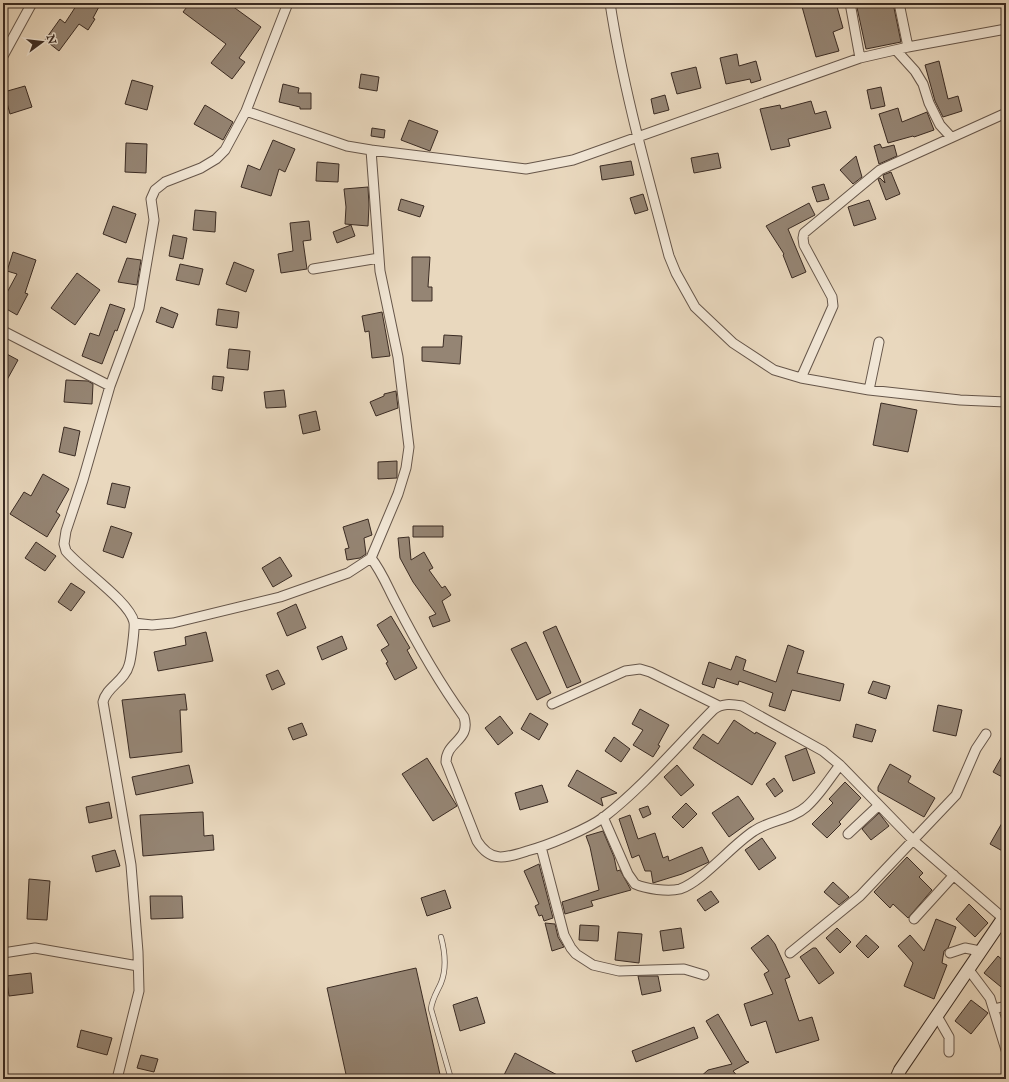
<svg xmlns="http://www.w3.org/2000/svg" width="1009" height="1082" font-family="'IM FELL English',serif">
	<rect width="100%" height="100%" fill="#e9d8be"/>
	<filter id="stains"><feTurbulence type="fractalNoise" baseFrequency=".005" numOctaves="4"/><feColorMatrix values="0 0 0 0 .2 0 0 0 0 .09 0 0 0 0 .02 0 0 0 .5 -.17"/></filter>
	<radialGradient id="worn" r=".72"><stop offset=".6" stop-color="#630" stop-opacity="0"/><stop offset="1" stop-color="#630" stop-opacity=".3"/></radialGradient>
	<!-- building -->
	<path fill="#958574" stroke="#3a2b23" d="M78,3H101L93,18L95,19L88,30L79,24L59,51L45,40L60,19L65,23Z
		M190,3H228L261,27L239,58L245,62L232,79L211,63L226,44L183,12Z
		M801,3H836L843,28L833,32L839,51L816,57Z
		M856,3H893L901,42L866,49Z
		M737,54L739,66L756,61L761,80L751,83L750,79L726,84L720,58Z
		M939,61L948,99L958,96L962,111L943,117L935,101L925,65Z
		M696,67L701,88L677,94L671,73Z
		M361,74L379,77L377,91L359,88Z
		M132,80L153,86L147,110L125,104Z
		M283,84L299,88L298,93H311V109H300V107L279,102Z
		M25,86L32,107L10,114L4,92Z
		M881,87L885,106L871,109L867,90Z
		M665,95L669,110L654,114L651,99Z
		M811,101L815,114L826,111L831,128L788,139L790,146L771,150L760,109L780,105L781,109Z
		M205,105L233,122L223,140L194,124Z
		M898,108L902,122L927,112L934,130L914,137L913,136L888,143L879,114Z
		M409,120L438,131L430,151L401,140Z
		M372,128L385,130L384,138L371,136Z
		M273,140L295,149L285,172L279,169L271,196L241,187L248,165L260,170Z
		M126,143L147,144L146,173L125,172Z
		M880,144L882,148L894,145L897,156L879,164L874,146Z
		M718,153L721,168L694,173L691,158Z
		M856,156L862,177L853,184L840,170Z
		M631,161L634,175L602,180L600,166Z
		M317,162L339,164L338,182L316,181Z
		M891,172L900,194L886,200L878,179L880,178L885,183L883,175Z
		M824,184L829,199L817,202L812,187Z
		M368,187L369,205L368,226L345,224L346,207L344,189Z
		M643,194L648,210L635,214L630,198Z
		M401,199L424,206L420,217L398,210Z
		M869,200L876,219L854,226L848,207Z
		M809,203L815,215L788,229L806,272L792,278L783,255L784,254L766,226Z
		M113,206L136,214L126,243L103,234Z
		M195,210L216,212L215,232L193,230Z
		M309,221L311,240L303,241L307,269L281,273L278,254L293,251L290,223Z
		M351,225L355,236L337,243L333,232Z
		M173,235L187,238L183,259L169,256Z
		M13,252L36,260L25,293L28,294L17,315L3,307V300L17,274L7,271Z
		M412,257H430L428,287H432V301H412Z
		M127,258L141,260L137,285L118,282Z
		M234,262L254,270L246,292L226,284Z
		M180,264L203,269L199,285L176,280Z
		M77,273L100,290L75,325L51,308Z
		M110,304L125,309L117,331L115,330L102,364L82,356L90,333L99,336Z
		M161,307L178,314L173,328L156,322Z
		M218,309L239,312L237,328L216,325Z
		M382,312L390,356L372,358L369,331L365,332L362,316Z
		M444,335L462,336L460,364L422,361V347H443Z
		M229,349L250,351L248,370L227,368Z
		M3,352L18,360L3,387Z
		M213,376L224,377L222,391L212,389Z
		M66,380L88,381L93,384L92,404L64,402Z
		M284,390L286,407L266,408L264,392Z
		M396,391L398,408L376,416L370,402L384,396V394Z
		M881,403L917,410L908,452L873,445Z
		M316,411L320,430L303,434L299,415Z
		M64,427L80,431L75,456L59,452Z
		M397,461V478L378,479V462Z
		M43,474L69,489L56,512L60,515L47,537L10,514L24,492L31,496Z
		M112,483L130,487L125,508L107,504Z
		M368,519L372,535L364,538L366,554L360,558L347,560L345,549L349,548L343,527Z
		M111,526L132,533L123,558L103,551Z
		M413,526H443V537H413Z
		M409,537L411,560L424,552L433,568L429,570L442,588L445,586L451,595L442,601L450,621L433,627L429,617L436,614L413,582L400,558L398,538Z
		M36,542L56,556L45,571L25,558Z
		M280,557L292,576L273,587L262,568Z
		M71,583L85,592L71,611L58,602Z
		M296,604L306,628L287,636L277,613Z
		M391,616L410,648L407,650L417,668L395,680L386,663L388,662L381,650L389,645L377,625Z
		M556,626L581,682L567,688L543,632Z
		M206,632L213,661L158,671L154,652L186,645L185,637Z
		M342,636L347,649L322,660L317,647Z
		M526,642L551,693L537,700L511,649Z
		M788,645L804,651L797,673L844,684L840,701L792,690L785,711L769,706L773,693L739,681L738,685L717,678L714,688L702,684L709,662L731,670L736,656L746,660L743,670L776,682Z
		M278,670L285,684L272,690L266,675Z
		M873,681L890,686L886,699L868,693Z
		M185,694L187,710H180L182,752L130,758L122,700Z
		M938,705L962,710L956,736L933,731Z
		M640,709L669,725L658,745L660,746L653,757L633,745L643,730L632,724Z
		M530,713L548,724L539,740L521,729Z
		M500,716L513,733L498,745L485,728Z
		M734,720L755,734L756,732L776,743L752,785L693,748L703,734L718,744Z
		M302,723L307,735L293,740L288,728Z
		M856,724L876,730L872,742L853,737Z
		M614,737L630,749L621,762L605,751Z
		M806,748L815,773L793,781L785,756Z
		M1006,749V779L993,772Z
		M427,758L457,806L433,821L402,774Z
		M890,764L911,776L908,782L935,798L924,817L878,791V787Z
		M189,765L193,783L136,795L132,777Z
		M677,765L694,785L681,796L664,777Z
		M577,770L617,793L601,798L603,806L568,786Z
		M774,778L783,791L775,797L766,784Z
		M845,782L861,798L839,822L841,824L827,838L812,824L833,803L829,799Z
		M542,785L548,802L520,810L515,793Z
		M738,796L754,819L729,837L712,813Z
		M109,802L112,818L89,823L86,807Z
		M686,803L697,814L683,828L672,817Z
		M648,806L651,814L643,818L639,809Z
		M203,812L204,836L213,835L214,850L143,856L140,815Z
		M879,813L889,826L871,840L862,829Z
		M630,815L638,839L655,833L663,858L668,856L669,861L702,847L709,862L682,874L653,883L651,871H645L639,855L632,858L619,819Z
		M1006,816V853L990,844Z
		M603,831L614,857L617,871L620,870L631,890L591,901L593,906L565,914L562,902L599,890L590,847L586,836Z
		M762,838L776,858L759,870L745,850Z
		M115,850L120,866L96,872L92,856Z
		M907,857L923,873L919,877L932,890L908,918L893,904L890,908L874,892Z
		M539,864L553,918L544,921L542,915L539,916L535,906L539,904L524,871Z
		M29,879L50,881L47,920L27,919Z
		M833,882L849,897L839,905L824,892Z
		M445,890L451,908L427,916L421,898Z
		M711,891L719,902L705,911L697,900Z
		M150,896H182L183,918L151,919Z
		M969,904L988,923L975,937L956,919Z
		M936,919L956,927L948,948L944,951L942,963L947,965L934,999L904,986L913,963L898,946L910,935L924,951Z
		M545,923L555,924L558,937L564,947L552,951Z
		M580,925L599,926L598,941L579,940Z
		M681,928L684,948L663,951L660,931Z
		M837,928L851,942L840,953L826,938Z
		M618,932L642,934L639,963L615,960Z
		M768,935L775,944L790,977L785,979L799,1021L812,1017L819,1040L776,1053L766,1021L751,1026L744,1004L773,994L764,974L769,971L751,948Z
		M866,935L879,947L868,958L856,946Z
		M813,948H816L834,973L819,984L800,957Z
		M998,956L1006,963V991L984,973Z
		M416,968L441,1079H347L327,988Z
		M31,973L33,993L9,996L6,976Z
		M638,976H658L661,991L642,995Z
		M477,997L485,1023L460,1031L453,1005Z
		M971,1000L988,1013L971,1034L955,1021Z
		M718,1014L746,1061L749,1062L733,1071L740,1079H698L708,1070L732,1064L706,1021Z
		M694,1027L698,1038L636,1062L632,1051Z
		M81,1030L112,1038L107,1055L77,1047Z
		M515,1053L565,1079H502Z
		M141,1055L158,1059L154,1072L137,1068Z"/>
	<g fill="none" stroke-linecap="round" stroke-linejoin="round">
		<!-- lane casing -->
		<g stroke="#66564a" stroke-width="6">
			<path id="lane" d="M441,937C445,952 447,968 441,983C437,992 432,999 431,1009L451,1079"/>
		</g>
		<!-- street casing -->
		<g stroke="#66564a" stroke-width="11">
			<path id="street" d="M610,3C623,88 647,173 669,256L676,273L695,307L733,343L774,370L801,378L869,390L960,400L1006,402
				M850,3L860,58L908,47L899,3
				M908,47L1006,29
				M896,50L915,71L923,84L929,103L940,125L951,137
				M3,56L32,3
				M371,150L526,169L573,160L860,58
				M313,269L379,258
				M3,331L110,386
				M801,378L833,306L832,297L804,245L803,238L804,233L880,170L1006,113
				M869,390L879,342
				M371,558C382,572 388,588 396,603C416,642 438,681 464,717C471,741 446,741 446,762L477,841C491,863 505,858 527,851C547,846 588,829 604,817C644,786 677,746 713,710C722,703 731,704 742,706L823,751L840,765L914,841L1003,918
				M134,623L152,625L173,623L280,597L348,573L371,558L398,494L406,468L409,447L398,357L380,271L371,150L347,146L246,111
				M552,704L625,671L640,669L650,672L719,706
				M603,817L628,874L635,884C646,889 668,892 680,889C702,882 733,844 754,831C770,820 791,820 806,807C819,796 829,779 840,765
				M848,834L879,805
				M541,847L564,935L571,948L576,954L593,965L619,971L684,969L704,975
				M914,919L954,875
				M3,953L35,948L138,966
				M790,953L860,896L956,795L976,749L986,734
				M950,953L965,948L980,951
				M969,970L990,998L1006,1050
				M994,1009L1006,1006
				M937,1016L949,1037V1052
				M117,1079L139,991L138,952L131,865L103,702C106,687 125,681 129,665C131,660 135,627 134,622C129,601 82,570 66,551L64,544L66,531L83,480L110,386L139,308L154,220L151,199L155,190L165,182L201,168L216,159L225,150L246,111L288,3"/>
		</g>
		<!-- secondary casing -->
		<g stroke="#3a2b23" stroke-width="14">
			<path id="secondary" d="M896,1079L900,1070L1006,914"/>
		</g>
		<!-- lane -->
		<use href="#lane" stroke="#f1e6d5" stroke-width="4.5"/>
		<!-- street -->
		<use href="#street" stroke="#f1e6d5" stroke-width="9"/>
		<!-- secondary -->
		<use href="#secondary" stroke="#f1e6d5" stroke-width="12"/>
	</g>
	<!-- margin -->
	<rect width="1009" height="1082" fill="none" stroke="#e9d8be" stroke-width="16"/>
	<rect x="4" y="4" width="1001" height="1074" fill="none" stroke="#3a2b23" stroke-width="2"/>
	<rect x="8" y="8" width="993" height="1066" fill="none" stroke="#3a2b23"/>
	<!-- north arrow -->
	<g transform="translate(42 42) rotate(75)" stroke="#f1e6d5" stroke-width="3" paint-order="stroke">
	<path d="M0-3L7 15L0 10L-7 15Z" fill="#3a2b23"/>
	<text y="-6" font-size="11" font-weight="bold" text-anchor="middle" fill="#3a2b23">N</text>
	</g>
	<rect width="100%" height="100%" filter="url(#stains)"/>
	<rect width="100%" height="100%" fill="url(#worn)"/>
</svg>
